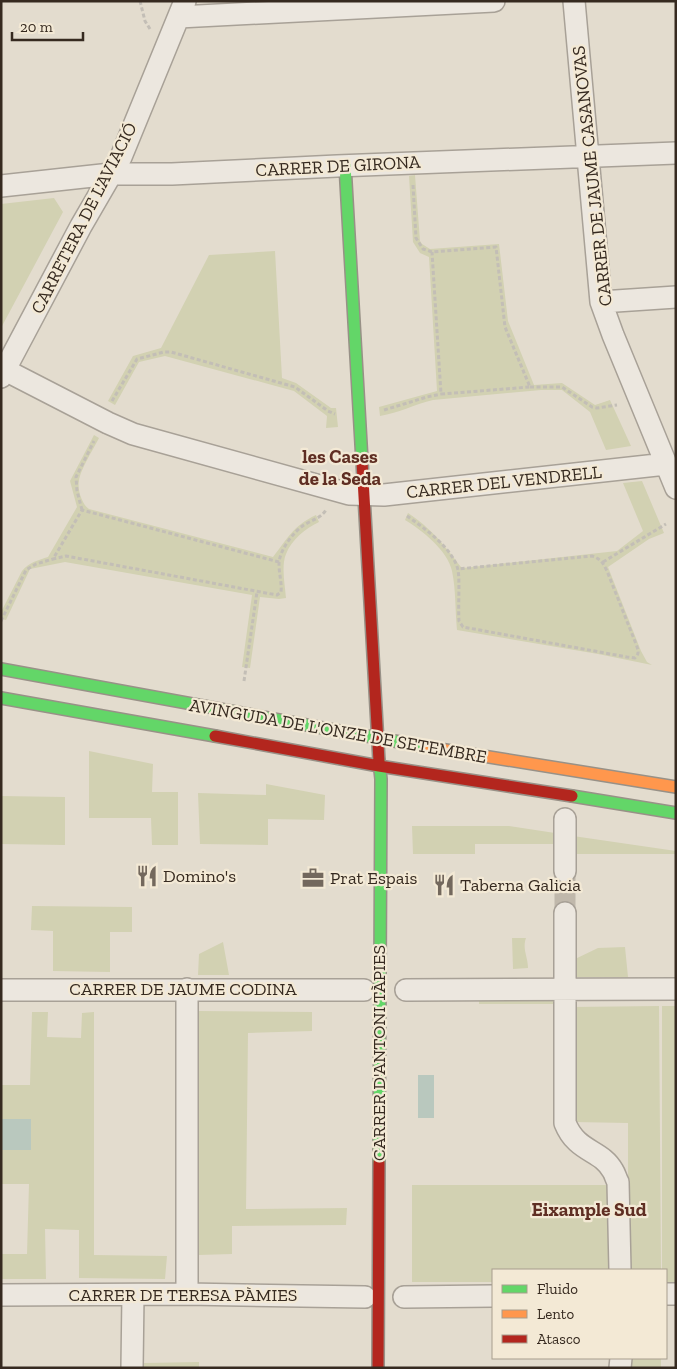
<svg xmlns="http://www.w3.org/2000/svg" width="677" height="1369" font-family="'Zilla Slab',serif">
	<rect width="100%" height="100%" fill="#e3dcce"/>
	<!-- green -->
	<path fill="#d2d1b2" d="M415,175L420,241L422,244L430,249L499,244L508,321L534,385L562,383L595,405L610,400L631,446L606,450L590,412L562,390H541L433,400C415,404 399,413 380,416L379,407L437,391L429,257L420,253L413,242L409,176Z
		M54,198L63,212L1,328V204Z
		M275,251L282,378L296,383L331,408H336L338,427L326,428L327,416L294,391L272,385L165,356L139,362L115,405L108,401L133,356L161,348L209,255Z
		M94,435L99,438C94,448 80,470 79,481C77,489 82,505 89,509L273,557C288,538 293,526 316,515L319,522C305,529 292,539 286,554C281,566 285,585 286,598L279,599L260,597L250,668L242,667L252,595L65,562L30,569L6,620L1,619V612L22,571C29,562 39,560 48,557L77,507L70,481Z
		M642,481L664,533L649,539L608,567L641,651L647,662L652,665L598,654L457,630C455,611 456,590 452,571C448,551 422,530 405,520L408,513C432,529 444,545 461,567L463,568L617,551L643,531L623,483Z
		M89,751L153,764L152,792H178V845H152L151,818H89Z
		M266,784L325,795L324,820L268,819V845L200,844L198,793L266,795Z
		M1,796L65,797V845L1,844Z
		M412,826H509L555,833V844H475V854H413Z
		M573,836L676,851V854H573Z
		M32,906L132,907V932H110V972L53,971V931L31,930Z
		M512,938H526C522,949 528,957 528,968L513,969Z
		M223,942L229,975H198L199,954Z
		M625,947L628,977H573V960L598,948Z
		M479,998H559V1004H479Z
		M659,1006L661,1270H628V1123L574,1122L573,1007Z
		M662,1006H676V1282H666V1270H662Z
		M198,1011L312,1012V1031L248,1033L246,1209L347,1208L346,1225L232,1226V1254L198,1255Z
		M32,1012H48L47,1037L81,1038L82,1013L94,1012V1255L167,1256L165,1279L79,1278V1230L45,1229L46,1279H1V1254H27L29,1184H1V1085H30Z
		M412,1185H609V1270H493V1282H412Z
		M631,1358H661V1368H631Z
		M199,1362V1368H144V1363Z"/>
	<!-- water -->
	<path fill="#b9c8be" d="M418,1075H434V1118H418Z
		M1,1119H31V1150H1Z"/>
	<g fill="none" stroke-linecap="round" stroke-linejoin="round">
		<!-- street-tunnel -->
		<path stroke="#c0b8ab" stroke-width="21" stroke-dasharray="21 11" stroke-linecap="butt" d="M565,913V871"/>
		<!-- street casing -->
		<g stroke="#a8a197" stroke-width="24">
			<path id="street" d="M574,1L601,302L613,335L676,488
				M179,17L494,1
				M1,186L111,174H172L337,166L676,153
				M601,302L676,297
				M5,370L108,423L133,434L349,494L384,495L666,464
				M1,377L81,226L121,157L185,1
				M565,819V871
				M565,913V1123C577,1153 601,1149 613,1171C615,1174 616,1179 618,1182L620,1270
				M187,989V1294
				M1,990H364
				M406,990L676,989
				M666,1294H676
				M1,1295L187,1294L365,1297
				M404,1297L493,1296
				M132,1368L133,1295
				M620,1368L621,1358"/>
		</g>
		<!-- fast casing -->
		<g stroke="#989187" stroke-width="14">
			<path id="fast" d="M345,165L362,461
				M1,669L427,747
				M1,698L215,736
				M572,796L676,813
				M379,1162L381,779L379,761"/>
		</g>
		<!-- slow casing -->
		<g stroke="#989187" stroke-width="14">
			<path id="slow" d="M427,747L676,787"/>
		</g>
		<!-- jam casing -->
		<g stroke="#989187" stroke-width="14">
			<path id="jam" d="M362,461L379,761
				M215,736L379,766L572,796
				M378,1368L379,1162"/>
		</g>
		<!-- path -->
		<path stroke="#c3beb6" stroke-width="3" stroke-dasharray="4 2.5" stroke-linecap="butt" d="M140,1L145,21L150,29
			M413,185L416,238L423,249L432,252L496,247L505,327L530,387L441,394L432,252
			M530,387H562L592,407L597,408L617,405
			M112,401L137,359L164,352H171L295,387L328,411L335,414
			M384,410L427,397L441,394
			M82,510L77,491L76,477L94,441
			M407,516C424,528 453,548 458,570C460,581 458,607 459,621L463,627L627,657L635,658C640,653 638,650 636,644L607,571C603,563 601,559 592,556L458,569
			M279,562L82,510L53,559L66,556L277,595L281,592C282,583 279,574 279,564C279,551 293,532 304,525C312,520 321,518 326,510
			M603,562L666,524
			M1,621L26,570L36,564L53,559
			M244,681L257,592"/>
		<!-- street -->
		<use href="#street" stroke="#ece7df" stroke-width="21"/>
		<!-- fast -->
		<use href="#fast" stroke="#63d668" stroke-width="11"/>
		<!-- slow -->
		<use href="#slow" stroke="#ff974d" stroke-width="11"/>
		<!-- jam -->
		<use href="#jam" stroke="#b3261e" stroke-width="11"/>
	</g>
	<!-- icons -->
	<defs>
		<g id="restaurant-bare" transform="scale(1.725)"><path d="M-5-6h1v4h1v-4h1v4h1v-4h1v5L-1.5 .5V6h-2V.5L-5-1ZM5-6V6H3V1.5H1.5Q1.5-4 5-6Z" fill="#73685d" stroke="#f3e9d5" stroke-width="2.5" paint-order="stroke"/></g>
		<g id="office-bare" transform="scale(1.725)"><path d="M-6-3h4V-5.5h4V-3h4V5H-6ZM-1-4.5V-3h2v-1.5ZM-6 0V1H6V0Z" fill="#73685d" stroke="#f3e9d5" stroke-width="2.5" paint-order="stroke"/></g>
	</defs>
	<g fill-rule="evenodd">
		<use href="#restaurant-bare" x="147" y="876"/>
		<use href="#office-bare" x="313" y="878"/>
		<use href="#restaurant-bare" x="444" y="885"/>
	</g>
	<g text-anchor="middle" dominant-baseline="central" stroke-width="4.5" stroke-linejoin="round" paint-order="stroke">
		<!-- street labels -->
		<g font-size="18" fill="#362a20" stroke="#f3e9d5">
			<text transform="translate(338 166) rotate(-3)">CARRER DE GIRONA</text>
			<text transform="translate(592 176) rotate(-96)">CARRER DE JAUME CASANOVAS</text>
			<text transform="translate(84 218) rotate(-63)">CARRETERA DE L'AVIACIÓ</text>
			<text transform="translate(504 482) rotate(-6)">CARRER DEL VENDRELL</text>
			<text transform="translate(338 731) rotate(10)">AVINGUDA DE L'ONZE DE SETEMBRE</text>
			<text x="183" y="989">CARRER DE JAUME CODINA</text>
			<text transform="translate(379 1053) rotate(-90)">CARRER D'ANTONI TÀPIES</text>
			<text x="183" y="1295">CARRER DE TERESA PÀMIES</text>
		</g>
		<!-- poi labels -->
		<g font-size="18" fill="#362a20" stroke="#f3e9d5" text-anchor="start">
			<text x="163" y="876">Domino's</text>
			<text x="330" y="878">Prat Espais</text>
			<text x="460" y="885">Taberna Galicia</text>
		</g>
		<!-- neighbourhood labels -->
		<g font-size="19" font-weight="bold" fill="#5f2e23" stroke="#f3e9d5">
			<text x="340" y="456">les Cases<tspan x="340" dy="22">de la Seda</tspan></text>
			<text x="589" y="1209">Eixample Sud</text>
		</g>
	</g>
	<!-- border -->
	<rect width="677" height="1369" fill="none" stroke="#362a20" stroke-width="5"/>
	<!-- legend -->
	<rect x="492" y="1269" width="175" height="90" fill="#f3e9d5" stroke="#a79d8d"/>
	<rect x="502" y="1285" width="25" height="8" fill="#63d668" stroke="#a79d8d"/>
	<text x="537" y="1294" font-size="15" fill="#362a20">Fluido</text>
	<rect x="502" y="1310" width="25" height="8" fill="#ff974d" stroke="#a79d8d"/>
	<text x="537" y="1319" font-size="15" fill="#362a20">Lento</text>
	<rect x="502" y="1335" width="25" height="8" fill="#b3261e" stroke="#a79d8d"/>
	<text x="537" y="1344" font-size="15" fill="#362a20">Atasco</text>
	<!-- scale -->
	<path d="M12 32v8h71v-8" fill="none" stroke="#362a20" stroke-width="2.5"/>
	<text x="20" y="32" font-size="15" fill="#362a20" stroke="#f3e9d5" stroke-width="4" paint-order="stroke">20 m</text>
</svg>
